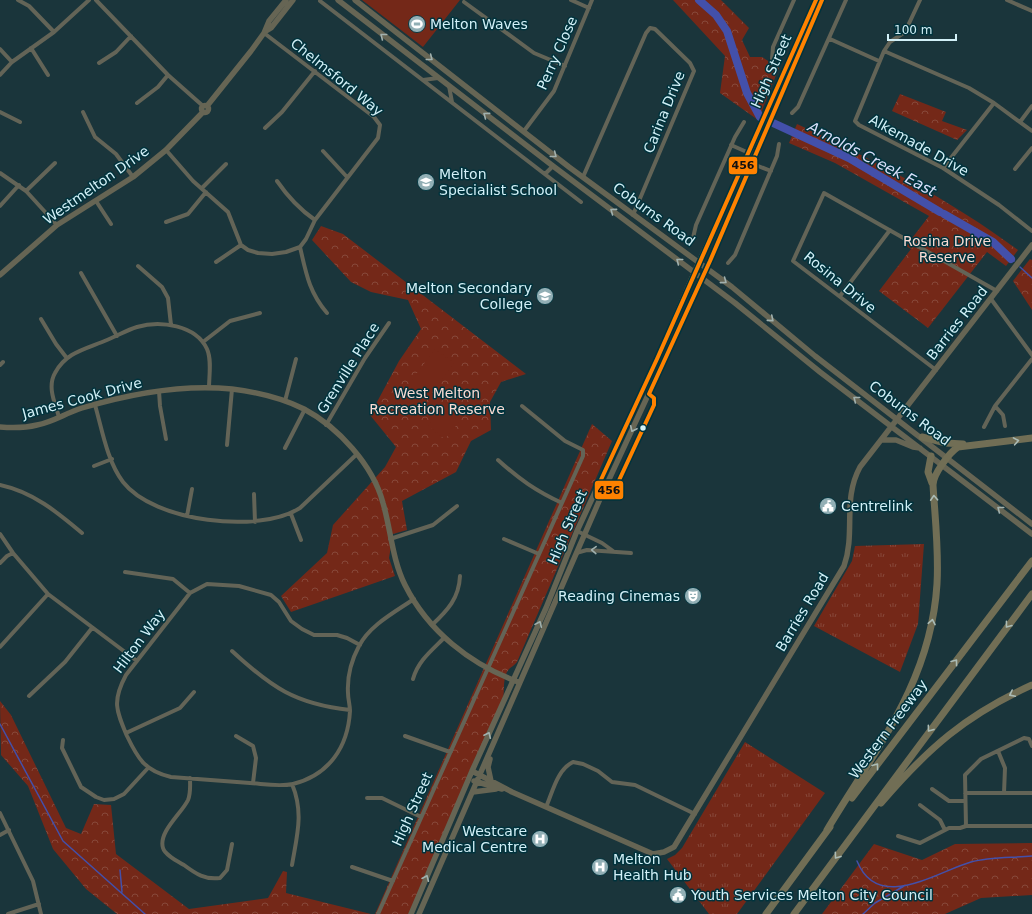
<svg xmlns="http://www.w3.org/2000/svg" width="1032" height="914" font-family="'DejaVu Sans',sans-serif">
	<defs>
		<pattern id="grass-tufts" width="24" height="20" patternUnits="userSpaceOnUse"><rect width="24" height="20" fill="#742818"/><path d="M3 7l-1-3M5 7V3M7 7l1-3M15 17l-1-3M17 17v-4M19 17l1-3" fill="none" stroke="#87483a"/></pattern>
		<pattern id="park-crowns" width="20" height="18" patternUnits="userSpaceOnUse"><rect width="20" height="18" fill="#742818"/><path d="M2 6a3 3 0 1 1 6 0M12 15a3 3 0 1 1 6 0" fill="none" stroke="#87483a"/></pattern>
	</defs>
	<rect width="100%" height="100%" fill="#1a353b"/>
	<!-- grass -->
	<path fill="url(#grass-tufts)" d="M924,544L918,624L900,672L814,626L852,561L855,546Z
		M745,742L825,793L737,914H709L667,859L675,855L682,848Z"/>
	<!-- park -->
	<path fill="url(#park-crowns)" d="M673,0H721L749,28L742,40L750,57H762L779,68L758,120L720,93L725,56Z
		M900,94L946,112L942,121L967,130L957,140L892,111Z
		M797,124C871,158 952,201 1018,250L1006,266L987,252L928,328L879,291L911,249L906,246L929,216L835,163L789,143Z
		M321,226L343,234L526,374L501,382L490,402L491,430L471,441L456,472L402,501L407,530L393,534L389,558L395,576L291,612L281,596L327,553L333,525L385,467L396,447L370,415L399,361L421,329L408,300L371,292L351,282L312,240Z
		M1030,259L1032,260V310L1013,281Z
		M592,424L612,441L517,662C515,665 511,667 509,669C502,677 505,690 503,699L409,914H375Z
		M0,701L11,715L66,828L81,834L94,804L111,805L116,854L189,909L268,898L283,871L287,872L286,893L371,914H117L86,889L53,849L28,786L1,755Z
		M1032,843V895L981,898L945,914H822L874,844L922,860L955,844Z"/>
	<!-- garden -->
	<path fill="#742818" d="M362,0H460L423,47Z
		M435,349L454,363L414,417L395,403Z
		M441,408L459,422L445,439L428,426Z"/>
	<g fill="none" stroke-linecap="round" stroke-linejoin="round">
		<!-- stream -->
		<path stroke="#4350aa" stroke-width="1.5" d="M1011,259L1014,261
			M1020,267L1032,278
			M0,724L63,841L145,914
			M857,861C878,913 936,872 971,862C990,857 1012,858 1032,856
			M120,870L122,892
			M863,914L875,903L904,886"/>
		<!-- river -->
		<path stroke="#4350aa" stroke-width="8" d="M699,0L716,15L727,31L747,93L760,117L849,158L940,212
			M944,214L993,242L1011,259"/>
		<!-- street -->
		<path stroke="#636457" stroke-width="4" d="M18,0L29,6L54,32
			M96,0L168,75L203,106
			M571,0L589,8
			M920,0L905,32L890,42L884,51L855,121L859,125L943,168L999,205L1032,231
			M1007,0L1032,11
			M320,1L581,202
			M464,2L534,53L565,66
			M830,39L879,61
			M31,48L48,75
			M0,49L12,62
			M884,51L969,88L994,103L1032,131
			M772,59L773,47L794,0
			M99,63L116,52L131,36
			M0,75L12,62L54,32L89,0
			M423,80L438,78
			M449,86L452,102
			M137,103L158,87L168,75
			M0,112L20,122
			M83,112L95,137L116,154L133,177
			M792,113L798,107L846,0
			M1020,122L1032,106
			M265,128L282,112L315,71
			M524,131L554,91L592,0
			M731,145L749,153
			M166,150L193,181L228,212L241,245L248,250L258,253L272,254L286,252L300,247L306,239L315,220L378,138L380,125L374,117L264,33
			M323,151L347,177
			M753,164L771,171
			M943,168L994,103
			M1015,169L1032,148
			M0,173L26,191L57,225
			M545,174L553,166
			M583,177L646,33L650,28L655,29L690,63L694,71L633,215
			M277,181C288,197 299,209 315,220
			M202,188L226,164
			M26,191L55,163
			M96,201L111,224
			M0,206L19,185
			M166,222L188,214L206,192
			M693,238L696,225L735,137L744,122
			M300,247C306,273 309,292 327,313
			M216,262L241,245
			M728,263L735,255L777,156L779,144
			M138,266L162,287L168,298L171,325
			M81,273L117,336
			M840,296L890,230
			M991,299L1032,355
			M41,319L56,344L66,357
			M203,342L230,321L260,313
			M0,365L3,362
			M936,370L793,261L824,193L997,291
			M159,391L160,406L166,439
			M285,401L296,359
			M95,405C102,429 107,461 123,482C154,522 259,534 300,508L357,454
			M995,406L1003,415L1005,426
			M59,417C55,403 47,387 55,373C66,352 86,349 107,340C117,336 127,330 137,327C160,320 196,325 207,349C212,360 209,376 209,388
			M326,425L365,358L389,323
			M984,427L995,406L1032,359
			M227,445L232,389
			M285,448L305,409
			M498,460C519,479 536,491 562,503
			M94,466L112,459
			M0,485C33,492 57,512 82,533
			M254,494L255,522
			M291,514L301,540
			M187,516L192,489
			M577,531L602,543L613,551
			M0,534L13,553L48,594L137,661
			M390,539L433,525L457,506
			M504,539L539,554
			M576,553L587,550L631,553
			M0,563L7,556L13,553
			M125,572L173,579L190,593
			M432,625C448,610 459,598 460,576
			M360,645L347,638L337,635H314L302,629L291,621L279,602L271,595L239,586L207,584L190,593L126,675C112,701 116,710 127,736C138,759 145,771 171,777C198,779 224,781 250,783C264,784 279,787 293,784C329,775 348,747 350,711C350,705 348,699 348,693C347,676 351,661 359,646C370,625 395,612 414,599
			M0,647L48,594
			M232,651C271,687 295,704 350,710
			M413,679C418,661 431,651 444,638
			M29,696L65,662L92,628
			M126,733L180,708L194,692
			M236,736L253,746L256,758L253,783
			M405,736L450,752
			M63,740L62,748L81,787L96,797L104,800L114,799L124,794L148,768
			M998,751L1005,768L1004,793
			M190,778C190,785 191,793 188,800C182,813 158,832 163,848C165,855 177,861 184,865C196,874 205,880 220,878L227,870L232,844
			M932,789L949,801H965
			M965,793H1032
			M367,798H382L421,817
			M920,805L940,820L945,830
			M546,807C553,791 557,770 573,762L583,764L598,771L612,782L635,785L695,814
			M0,813L33,881L41,914
			M966,826L965,775L981,759L1024,738L1029,739L1032,746
			M0,835L9,830
			M898,836L920,843L949,828H960L966,826H1032
			M292,865C297,835 304,813 292,784
			M352,867L393,881
			M8,914L39,904
			M378,914L583,456V450L565,441L522,406"/>
		<!-- secondary -->
		<path stroke="#666554" stroke-width="5.5" d="M338,0L553,166L735,303L820,372L1032,534
			M355,0L569,167L732,287L815,356L1032,524
			M266,31L271,28L293,0
			M201.5 109a3.5 3.5 0 1 1 7 0a3.5 3.5 0 1 1-7 0Z
			M207,106L251,51L264,33L269,21L286,0
			M0,275L57,225L133,177L166,150L203,112
			M0,427C12,428 25,428 37,425C53,422 66,413 82,408C129,394 183,384 232,389C256,392 282,398 304,409C338,427 373,465 383,503C391,530 392,559 405,585C428,631 470,664 518,682
			M881,440H896L913,447L920,448
			M490,759L488,767L491,781
			M472,771L512,792L653,854L664,852L674,847L844,566C856,532 842,500 860,467L1032,245
			M474,781L502,789
			M473,792L496,789
			M411,914L472,771L546,608L577,531L657,359L694,273L749,153L816,0
			M419,914L600,499L710,261L822,0"/>
		<!-- highway -->
		<path stroke="#716e55" stroke-width="7" d="M922,437L946,443L963,444
			M931,456L928,472L932,483
			M852,798L1032,561
			M881,803C928,748 966,715 1032,685
			M827,830C875,750 931,682 937,584C939,551 935,518 933,485C933,474 950,452 958,447L1032,438
			M766,914L830,827
			M794,914L1032,594"/>
		<!-- bus-1 casing -->
		<g stroke="#00333d" stroke-width="7">
			<path id="bus-1" d="M816,0L657,359L599,484L609,490L615,489L654,405V398L649,394L710,261L822,0"/>
		</g>
		<!-- bus-1 -->
		<use href="#bus-1" stroke="#ff8200" stroke-width="4"/>
	</g>
	<!-- one-way arrows -->
	<defs><path id="oneway-chevron" d="M-2-3.5L2.5 0L-2 3.5" fill="none" stroke-width="1.6" stroke-linecap="round" stroke-linejoin="round"/></defs>
	<g stroke="#a1b1ae">
		<use href="#oneway-chevron" transform="translate(383 36) rotate(-142)"/>
		<use href="#oneway-chevron" transform="translate(430 58) rotate(38)"/>
		<use href="#oneway-chevron" transform="translate(486 115) rotate(-143)"/>
		<use href="#oneway-chevron" transform="translate(554 155) rotate(38)"/>
		<use href="#oneway-chevron" transform="translate(613 211) rotate(-144)"/>
		<use href="#oneway-chevron" transform="translate(679 261) rotate(-142)"/>
		<use href="#oneway-chevron" transform="translate(724 281) rotate(37)"/>
		<use href="#oneway-chevron" transform="translate(771 319) rotate(40)"/>
		<use href="#oneway-chevron" transform="translate(856 399) rotate(-142)"/>
		<use href="#oneway-chevron" transform="translate(633 429) rotate(115)"/>
		<use href="#oneway-chevron" transform="translate(1000 509) rotate(-142)"/>
		<use href="#oneway-chevron" transform="translate(539 624) rotate(-66)"/>
		<use href="#oneway-chevron" transform="translate(488 735) rotate(-65)"/>
		<use href="#oneway-chevron" transform="translate(426 878) rotate(-67)"/>
	</g>
	<g stroke="#abbcb6">
		<use href="#oneway-chevron" transform="translate(1016 441) rotate(-10)"/>
		<use href="#oneway-chevron" transform="translate(934 498) rotate(-93)"/>
		<use href="#oneway-chevron" transform="translate(932 622) rotate(-79)"/>
		<use href="#oneway-chevron" transform="translate(1008 625) rotate(128)"/>
		<use href="#oneway-chevron" transform="translate(955 662) rotate(-53)"/>
		<use href="#oneway-chevron" transform="translate(1012 694) rotate(153)"/>
		<use href="#oneway-chevron" transform="translate(930 729) rotate(126)"/>
		<use href="#oneway-chevron" transform="translate(876 766) rotate(-53)"/>
		<use href="#oneway-chevron" transform="translate(837 856) rotate(126)"/>
	</g>
	<use stroke="#a0b1af" href="#oneway-chevron" transform="translate(594 550) rotate(-178)"/>
	<!-- icons -->
	<defs>
		<g id="stadium-disc" transform="scale(0.9)"><circle r="9.5" fill="#92afb5" stroke="#00333d"/><path d="M0-5a6.5 5 0 1 0 0 10a6.5 5 0 1 0 0-10ZM-3.5-1.8h7v3.6h-7Z" fill="#fff"/></g>
		<g id="school-disc" transform="scale(0.9)"><circle r="9.5" fill="#92afb5" stroke="#00333d"/><path d="M0-5L7-2L0 1L-7-2ZM-4 1L0 2.5L4 1V4Q0 6-4 4Z" fill="#fff"/></g>
		<g id="civic-disc" transform="scale(0.9)"><circle r="9.5" fill="#92afb5" stroke="#00333d"/><path d="M-.6-6.5H3V-4.5H.6V-3L4-1V1h2V6H-6V1h2V-1L-.6-3ZM-1.2 2.5V6h2.4V2.5Z" fill="#fff"/></g>
		<g id="theatre-disc" transform="scale(0.9)"><circle r="9.5" fill="#92afb5" stroke="#00333d"/><path d="M-5-5.5Q0-4 5-5.5V0Q5 5 0 6Q-5 5-5 0ZM-3.3-2.5H-1v1.5H-3.3ZM1-2.5H3.3v1.5H1ZM-2.8 1Q0 5.5 2.8 1Z" fill="#fff"/></g>
		<g id="hospital-disc" transform="scale(0.9)"><circle r="9.5" fill="#92afb5" stroke="#00333d"/><path d="M-5-5h3v3.5h4V-5h3V5h-3V1.5h-4V5h-3Z" fill="#fff"/></g>
	</defs>
	<g fill-rule="evenodd">
		<use href="#stadium-disc" x="417" y="24"/>
		<use href="#school-disc" x="426" y="182"/>
		<use href="#school-disc" x="545" y="296"/>
		<use href="#civic-disc" x="828" y="506"/>
		<use href="#theatre-disc" x="693" y="596"/>
		<use href="#hospital-disc" x="540" y="839"/>
		<use href="#hospital-disc" x="600" y="867"/>
		<use href="#civic-disc" x="678" y="895"/>
	</g>
	<!-- markers -->
	<circle fill="#d2f0f7" stroke="#00333d" stroke-width="1.5" cx="643" cy="428" r="3.5"/>
	<g text-anchor="middle" dominant-baseline="central" stroke-width="3" stroke-linejoin="round" paint-order="stroke">
		<!-- poi labels -->
		<g font-size="14" fill="#d2f0f7" stroke="#00333d" text-anchor="start">
			<text x="430" y="24">Melton Waves</text>
			<text x="439" y="174">Melton<tspan x="439" dy="16">Specialist School</tspan></text>
			<text x="532" y="288" text-anchor="end">Melton Secondary<tspan x="532" dy="16">College</tspan></text>
			<text x="841" y="506">Centrelink</text>
			<text x="680" y="596" text-anchor="end">Reading Cinemas</text>
			<text x="527" y="831" text-anchor="end">Westcare<tspan x="527" dy="16">Medical Centre</tspan></text>
			<text x="613" y="859">Melton<tspan x="613" dy="16">Health Hub</tspan></text>
			<text x="691" y="895">Youth Services Melton City Council</text>
		</g>
		<!-- street labels -->
		<g font-size="14" fill="#d2f0f7" stroke="#00333d">
			<text transform="translate(557 53) rotate(-66)">Perry Close</text>
			<text transform="translate(771 71) rotate(-66)">High Street</text>
			<text transform="translate(337 77) rotate(39)">Chelmsford Way</text>
			<text transform="translate(664 112) rotate(-68)">Carina Drive</text>
			<text transform="translate(919 145) rotate(29)">Alkemade Drive</text>
			<text transform="translate(96 185) rotate(-35)">Westmelton Drive</text>
			<text transform="translate(654 214) rotate(36)">Coburns Road</text>
			<text transform="translate(840 282) rotate(39)">Rosina Drive</text>
			<text transform="translate(957 323) rotate(-52)">Barries Road</text>
			<text transform="translate(348 368) rotate(-58)">Grenville Place</text>
			<text transform="translate(82 398) rotate(-15)">James Cook Drive</text>
			<text transform="translate(910 413) rotate(37)">Coburns Road</text>
			<text transform="translate(567 527) rotate(-67)">High Street</text>
			<text transform="translate(802 612) rotate(-59)">Barries Road</text>
			<text transform="translate(139 641) rotate(-53)">Hilton Way</text>
			<text transform="translate(888 729) rotate(-53)">Western Freeway</text>
			<text transform="translate(412 809) rotate(-66)">High Street</text>
		</g>
		<!-- park labels -->
		<g font-size="14" fill="#fadbd3" stroke="#00333d">
			<text x="947" y="241">Rosina Drive<tspan x="947" dy="16">Reserve</tspan></text>
			<text x="437" y="393">West Melton<tspan x="437" dy="16">Recreation Reserve</tspan></text>
		</g>
		<!-- water labels -->
		<g font-size="15" font-style="italic" fill="#d9e0fb" stroke="#00333d">
			<text transform="translate(872 159) rotate(28)">Arnolds Creek East</text>
		</g>
	</g>
	<g stroke="#00333d" stroke-width="1.5">
		<rect x="728" y="156" width="30" height="19" rx="4" fill="#ff8200"/>
		<rect x="594" y="480" width="30" height="20" rx="4" fill="#ff8200"/>
	</g>
	<g font-size="11" text-anchor="middle" font-weight="bold" fill="#111">
		<text x="743" y="169">456</text>
		<text x="609" y="494">456</text>
	</g>
	<!-- scale -->
	<path d="M888 34v6h68v-6" fill="none" stroke="#d2f0f7" stroke-width="2"/>
	<text x="894" y="34" font-size="12" fill="#d2f0f7" stroke="#00333d" stroke-width="3" paint-order="stroke">100 m</text>
</svg>
